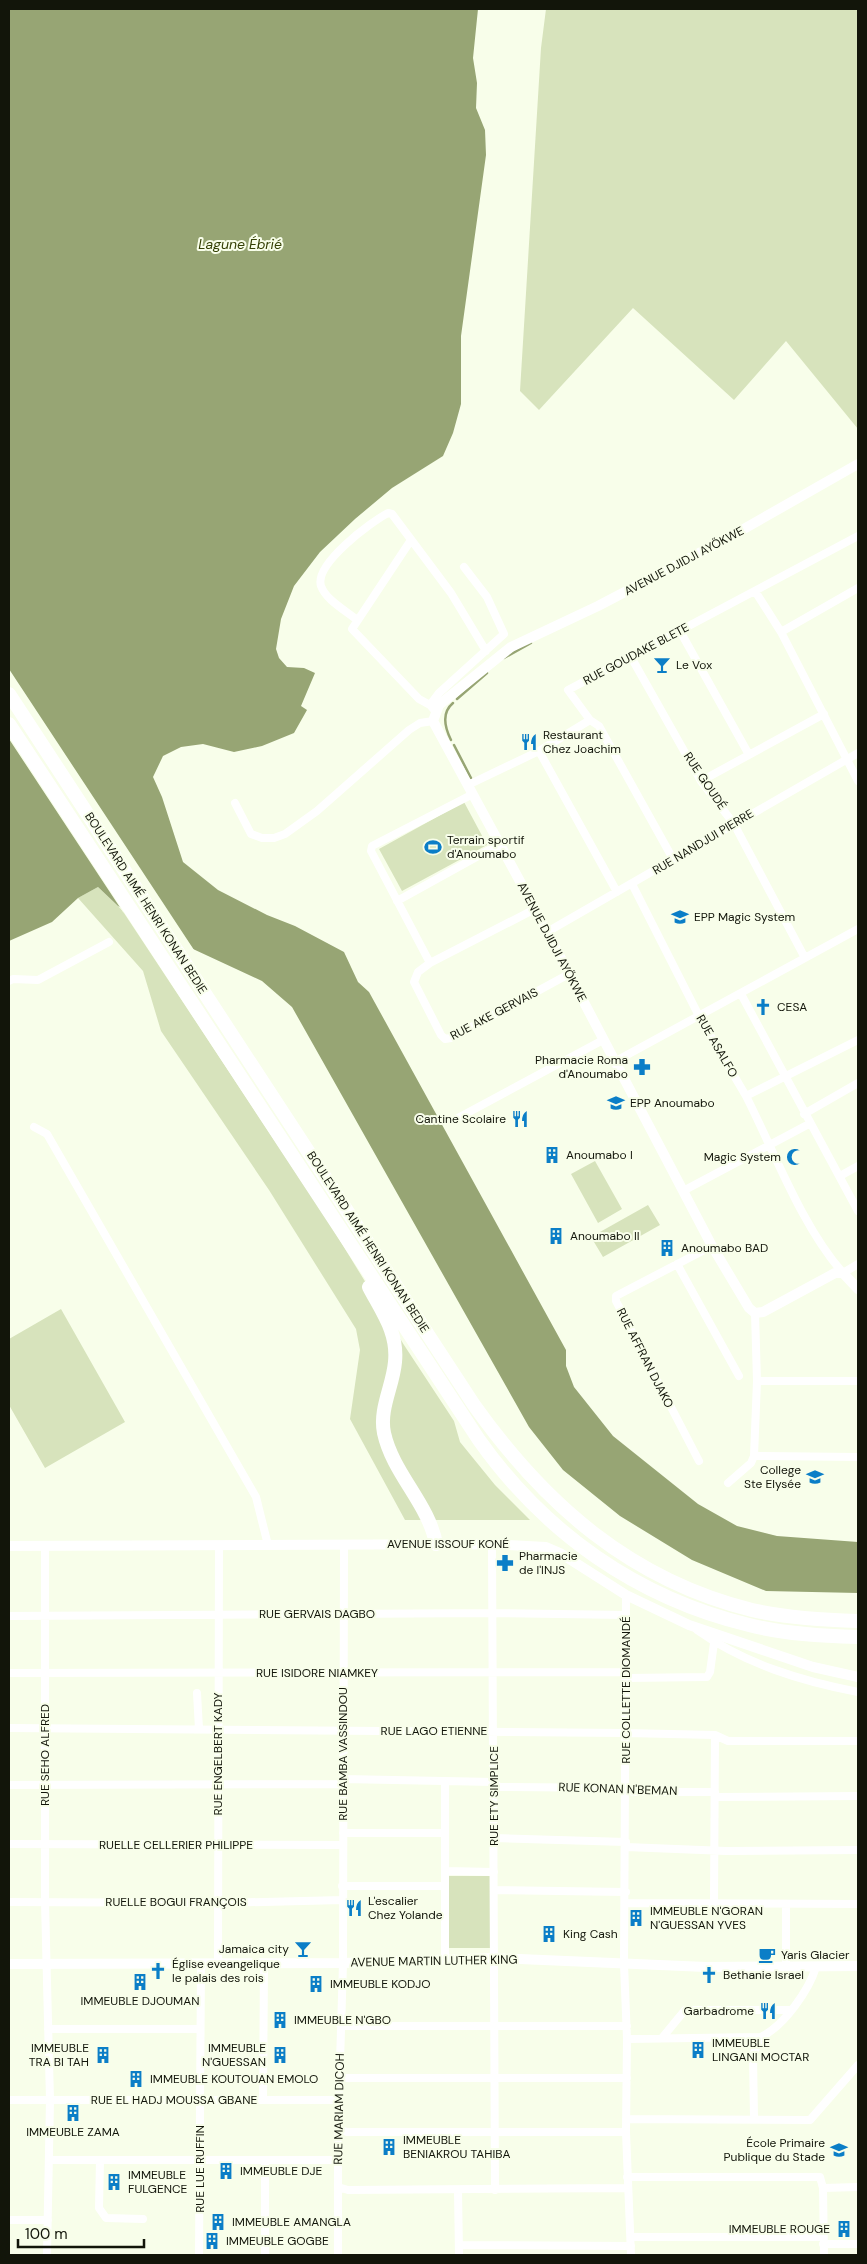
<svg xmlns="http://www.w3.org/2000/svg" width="867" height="2264" font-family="'DM Sans',sans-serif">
	<rect width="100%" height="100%" fill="#f8feea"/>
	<!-- green -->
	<path fill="#d7e3bc" d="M546,9H858V429L786,341L734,400L633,308L539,410L520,391L541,48Z
		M464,802L487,845L402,891L379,849Z
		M98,887L122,910L331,1226L404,1345L454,1421L460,1442L495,1485L530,1520H405L350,1419L360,1350L356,1329L269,1190L161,1031L143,971L78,898Z
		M595,1161L622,1209L598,1223L571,1174Z
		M648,1205L660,1225L603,1257L591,1237Z
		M61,1309L125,1422L45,1468L9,1405V1339Z
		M449,1876H490V1948H449Z"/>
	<!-- water -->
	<path fill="#97a574" d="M9,9H478L473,58L477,83L476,108L485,130L486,155L461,336V404L453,433L443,456L392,488L355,519L320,552L294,586L281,619L276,649L279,658L287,667L304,668L315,673L301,706L307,710L294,733L262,746L234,752L203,744L181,747L163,756L153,777L162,797L183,862L218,890L267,915L295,926L344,952L358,982L369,992L566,1350V1366L574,1387L613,1436L698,1504L737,1526L777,1536L858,1542V1593L766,1591L692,1560L620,1516L563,1470L529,1427L292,1007L262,981L193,949L190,945L118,906L98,887L78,898L52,922L9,941Z"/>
	<!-- pier -->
	<path fill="#f8feea" d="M9,669L196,953L189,947L123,912L9,739Z"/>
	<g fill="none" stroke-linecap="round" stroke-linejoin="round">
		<!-- stream -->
		<path stroke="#97a574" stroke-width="2.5" d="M504,658L531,643
			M457,699L487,673
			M451,740C445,728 441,713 453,703
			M454,745L471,778"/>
		<!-- street -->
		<path stroke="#fff" stroke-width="8" d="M411,540L352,629L419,699L430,705L435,711
			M755,591L781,632L858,781
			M357,620C345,610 326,600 321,586C314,564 371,522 388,513L392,514L451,593L486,651
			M680,631L748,753
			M781,632L858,588
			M631,657L701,781L734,824L805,958
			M430,705L439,693L504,634L487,597L464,567
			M590,720L599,726L673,859
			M539,751L617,892
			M701,781L824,714
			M468,785L539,751L590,720L568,690L858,536
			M235,803L251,834L262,838H274L285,834L317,811L409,730L420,723L433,721
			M632,884L699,1016L746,1096L858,1040
			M397,901L500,844
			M535,909L430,963L418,972L414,982L441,1035L445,1039L451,1038L569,974
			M547,932L858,753
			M430,963L371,851L372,846L473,794
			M9,981L13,979L38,980L109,942
			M741,994L858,1211
			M614,1062L858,929
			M746,1096C774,1151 802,1227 843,1273L858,1264
			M804,1114L858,1083
			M456,1119L603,1040
			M34,1127L47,1134L256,1497L268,1545
			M840,1176L858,1166
			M683,1191L809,1124
			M677,1264L739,1376
			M757,1381H858
			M754,1456L858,1457
			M699,1461L616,1301V1296L712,1246
			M728,1483L751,1463L754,1456L757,1381L755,1313
			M492,1544L495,2190
			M45,1546V1902L50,2100L47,2255
			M626,1595L624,1964L627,2039L626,2132L631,2255
			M9,1616L493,1613L626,1615
			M697,1630C745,1664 801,1681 858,1692
			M9,1673L626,1672
			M626,1678L707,1677L710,1672L714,1643
			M197,1693L199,1729
			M9,1728L626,1733L715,1735L728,1741H858
			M343,1779L494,1782L499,1787L625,1788L633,1792H715
			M445,1782V1960
			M9,1785L343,1784
			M715,1797L858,1796
			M343,1833H445
			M494,1838L626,1842
			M9,1844L342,1845
			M626,1847L726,1851L858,1850
			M445,1871L494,1872
			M342,1886H445
			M494,1890L626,1892
			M9,1902L218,1903L343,1900
			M626,1903L858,1904
			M714,1903L715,1735
			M786,1904V1967
			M218,1963L219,1545
			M340,2024L348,2026H627
			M48,2029H200
			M662,2038L685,2010H791
			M627,2039L761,2037C784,2026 809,1990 816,1967
			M340,2078H627
			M9,2100H339
			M263,2100L264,1963
			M626,2119L810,2120L858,2065
			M754,2119L753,2055L761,2037
			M338,2129L347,2132H626
			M50,2160H338
			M100,2160L99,2208L106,2218L143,2219
			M627,2177H820L823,2188L858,2187
			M338,2187L348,2190L627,2188
			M823,2188L824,2255
			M458,2190L459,2255
			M9,2220H48
			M631,2237H823
			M823,2244H858
			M459,2245L631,2246
			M199,2255L201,1964
			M265,2255V2160
			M338,2255V2129L343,1963L344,1545"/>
		<!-- secondary -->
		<path stroke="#fff" stroke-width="10" d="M858,464L726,539L598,606L511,647L439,705L433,721L535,909L712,1246L749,1308L755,1313L763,1312L835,1273H843L858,1289
			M9,1546L492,1544L546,1547L560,1553L626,1595L689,1625L813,1667L858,1677
			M9,1964L343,1963L495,1958L706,1967L858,1966"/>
		<!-- highway -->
		<path stroke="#fff" stroke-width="14" d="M9,694L474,1405C545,1505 631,1580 752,1610C787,1618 823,1620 858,1621
			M9,724L479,1440C545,1533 637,1598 749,1625C784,1634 822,1636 858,1637
			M369,1287C382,1312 398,1332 395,1362C393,1386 379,1409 384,1433C393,1474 429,1504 436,1544"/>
	</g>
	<!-- icons -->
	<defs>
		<g id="bar-bare" transform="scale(1.35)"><path d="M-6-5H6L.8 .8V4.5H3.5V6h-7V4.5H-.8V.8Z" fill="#0b7ec7" stroke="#f8feea" stroke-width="2.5" paint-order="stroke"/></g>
		<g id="restaurant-bare" transform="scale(1.35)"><path d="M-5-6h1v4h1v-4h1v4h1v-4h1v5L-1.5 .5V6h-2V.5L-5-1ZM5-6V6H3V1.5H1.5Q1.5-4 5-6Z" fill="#0b7ec7" stroke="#f8feea" stroke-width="2.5" paint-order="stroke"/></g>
		<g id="stadium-bare" transform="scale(1.35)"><path d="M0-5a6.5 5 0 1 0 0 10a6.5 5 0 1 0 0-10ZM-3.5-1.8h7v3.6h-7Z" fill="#0b7ec7" stroke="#f8feea" stroke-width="2.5" paint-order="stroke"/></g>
		<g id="school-bare" transform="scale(1.35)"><path d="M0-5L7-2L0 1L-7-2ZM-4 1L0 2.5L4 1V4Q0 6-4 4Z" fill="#0b7ec7" stroke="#f8feea" stroke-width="2.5" paint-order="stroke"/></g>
		<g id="church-bare" transform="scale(1.35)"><path d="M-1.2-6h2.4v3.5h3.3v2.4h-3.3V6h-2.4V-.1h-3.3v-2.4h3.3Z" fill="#0b7ec7" stroke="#f8feea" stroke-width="2.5" paint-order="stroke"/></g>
		<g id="pharmacy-bare" transform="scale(1.35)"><path d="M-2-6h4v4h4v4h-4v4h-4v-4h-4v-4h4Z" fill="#0b7ec7" stroke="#f8feea" stroke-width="2.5" paint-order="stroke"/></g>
		<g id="building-bare" transform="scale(1.35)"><path d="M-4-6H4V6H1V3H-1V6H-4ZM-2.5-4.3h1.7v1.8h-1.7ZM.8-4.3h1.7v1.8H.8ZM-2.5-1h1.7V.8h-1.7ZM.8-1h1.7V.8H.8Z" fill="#0b7ec7" stroke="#f8feea" stroke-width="2.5" paint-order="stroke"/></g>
		<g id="mosque-bare" transform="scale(1.35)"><path d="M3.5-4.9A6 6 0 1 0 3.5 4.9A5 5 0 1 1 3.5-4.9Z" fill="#0b7ec7" stroke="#f8feea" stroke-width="2.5" paint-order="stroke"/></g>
		<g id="cafe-bare" transform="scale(1.35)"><path d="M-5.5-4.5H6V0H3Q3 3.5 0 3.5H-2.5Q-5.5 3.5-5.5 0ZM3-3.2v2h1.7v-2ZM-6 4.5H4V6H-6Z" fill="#0b7ec7" stroke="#f8feea" stroke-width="2.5" paint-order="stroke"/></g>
	</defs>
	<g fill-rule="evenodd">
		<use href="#bar-bare" x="662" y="665"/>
		<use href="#restaurant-bare" x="529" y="742"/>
		<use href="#stadium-bare" x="433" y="847"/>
		<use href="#school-bare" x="680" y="917"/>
		<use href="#church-bare" x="763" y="1007"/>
		<use href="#pharmacy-bare" x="642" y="1067"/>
		<use href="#school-bare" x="616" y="1103"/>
		<use href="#restaurant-bare" x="520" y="1119"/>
		<use href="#building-bare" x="552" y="1155"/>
		<use href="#mosque-bare" x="795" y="1157"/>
		<use href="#building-bare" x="556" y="1236"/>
		<use href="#building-bare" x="667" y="1248"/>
		<use href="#school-bare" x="815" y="1477"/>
		<use href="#pharmacy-bare" x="505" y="1563"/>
		<use href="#restaurant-bare" x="354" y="1908"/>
		<use href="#building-bare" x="636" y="1918"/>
		<use href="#building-bare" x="549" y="1934"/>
		<use href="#bar-bare" x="303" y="1949"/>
		<use href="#cafe-bare" x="767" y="1955"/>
		<use href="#church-bare" x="158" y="1971"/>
		<use href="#church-bare" x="709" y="1975"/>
		<use href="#building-bare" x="140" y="1982"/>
		<use href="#building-bare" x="316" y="1984"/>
		<use href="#restaurant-bare" x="768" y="2011"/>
		<use href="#building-bare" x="280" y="2020"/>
		<use href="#building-bare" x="698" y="2050"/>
		<use href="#building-bare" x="103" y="2055"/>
		<use href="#building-bare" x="280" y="2055"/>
		<use href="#building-bare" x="136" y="2079"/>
		<use href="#building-bare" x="73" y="2113"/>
		<use href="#building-bare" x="389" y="2147"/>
		<use href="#school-bare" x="839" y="2150"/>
		<use href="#building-bare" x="226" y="2171"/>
		<use href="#building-bare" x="114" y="2182"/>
		<use href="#building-bare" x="218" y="2222"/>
		<use href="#building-bare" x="844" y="2229"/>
		<use href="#building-bare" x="212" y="2241"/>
	</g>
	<g text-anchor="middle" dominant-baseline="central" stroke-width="4" stroke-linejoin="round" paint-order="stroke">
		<!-- street labels -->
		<g font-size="12" fill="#12150a" stroke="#f8feea">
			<text transform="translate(684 561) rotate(-28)">AVENUE DJIDJI AYÖKWE</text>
			<text transform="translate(636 654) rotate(-28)">RUE GOUDAKE BLETE</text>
			<text transform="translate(705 781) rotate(56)">RUE GOUDÉ</text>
			<text transform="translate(703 842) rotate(-31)">RUE NANDJUI PIERRE</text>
			<text transform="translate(146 903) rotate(57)">BOULEVARD AIMÉ HENRI KONAN BEDIE</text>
			<text transform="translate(552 942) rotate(62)">AVENUE DJIDJI AYÖKWE</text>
			<text transform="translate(494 1014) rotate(-28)">RUE AKE GERVAIS</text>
			<text transform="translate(717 1046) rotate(60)">RUE ASALFO</text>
			<text transform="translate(368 1242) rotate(57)">BOULEVARD AIMÉ HENRI KONAN BEDIE</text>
			<text transform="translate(645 1358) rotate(63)">RUE AFFRAN DJAKO</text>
			<text x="448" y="1544">AVENUE ISSOUF KONÉ</text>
			<text x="317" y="1614">RUE GERVAIS DAGBO</text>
			<text x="317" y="1673">RUE ISIDORE NIAMKEY</text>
			<text transform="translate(626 1690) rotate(-90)">RUE COLLETTE DIOMANDÉ</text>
			<text x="434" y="1731">RUE LAGO ETIENNE</text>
			<text transform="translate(218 1754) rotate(-90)">RUE ENGELBERT KADY</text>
			<text transform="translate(343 1754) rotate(-90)">RUE BAMBA VASSINDOU</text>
			<text transform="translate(45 1755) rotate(-90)">RUE SEHO ALFRED</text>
			<text transform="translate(618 1789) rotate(2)">RUE KONAN N'BEMAN</text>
			<text transform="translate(494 1796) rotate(-90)">RUE ETY SIMPLICE</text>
			<text x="176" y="1845">RUELLE CELLERIER PHILIPPE</text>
			<text x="176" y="1902">RUELLE BOGUI FRANÇOIS</text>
			<text transform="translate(434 1961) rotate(-1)">AVENUE MARTIN LUTHER KING</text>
			<text x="174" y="2100">RUE EL HADJ MOUSSA GBANE</text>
			<text transform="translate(339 2109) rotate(-89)">RUE MARIAM DICOH</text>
			<text transform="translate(200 2169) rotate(-90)">RUE LUE RUFFIN</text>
		</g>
		<!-- poi labels -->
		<g font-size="12" fill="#12150a" stroke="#f8feea" text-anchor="start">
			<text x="676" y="665">Le Vox</text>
			<text x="543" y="735">Restaurant<tspan x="543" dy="14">Chez Joachim</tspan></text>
			<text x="447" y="840">Terrain sportif<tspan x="447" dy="14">d'Anoumabo</tspan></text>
			<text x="694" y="917">EPP Magic System</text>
			<text x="777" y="1007">CESA</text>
			<text x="628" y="1060" text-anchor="end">Pharmacie Roma<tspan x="628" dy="14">d'Anoumabo</tspan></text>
			<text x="630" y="1103">EPP Anoumabo</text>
			<text x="506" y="1119" text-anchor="end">Cantine Scolaire</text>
			<text x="566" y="1155">Anoumabo I</text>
			<text x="781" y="1157" text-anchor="end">Magic System</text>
			<text x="570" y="1236">Anoumabo II</text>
			<text x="681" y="1248">Anoumabo BAD</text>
			<text x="801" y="1470" text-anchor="end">College<tspan x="801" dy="14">Ste Elysée</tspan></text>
			<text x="519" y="1556">Pharmacie<tspan x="519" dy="14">de l'INJS</tspan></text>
			<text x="368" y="1901">L'escalier<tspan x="368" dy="14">Chez Yolande</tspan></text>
			<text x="650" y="1911">IMMEUBLE N'GORAN<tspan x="650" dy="14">N'GUESSAN YVES</tspan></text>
			<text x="563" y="1934">King Cash</text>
			<text x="289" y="1949" text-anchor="end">Jamaica city</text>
			<text x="781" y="1955">Yaris Glacier</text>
			<text x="172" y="1964">Église eveangelique<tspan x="172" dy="14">le palais des rois</tspan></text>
			<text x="723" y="1975">Bethanie Israel</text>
			<text x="330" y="1984">IMMEUBLE KODJO</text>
			<text x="140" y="2001" text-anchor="middle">IMMEUBLE DJOUMAN</text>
			<text x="754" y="2011" text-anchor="end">Garbadrome</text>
			<text x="294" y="2020">IMMEUBLE N'GBO</text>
			<text x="712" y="2043">IMMEUBLE<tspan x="712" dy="14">LINGANI MOCTAR</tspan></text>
			<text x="89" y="2048" text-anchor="end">IMMEUBLE<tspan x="89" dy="14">TRA BI TAH</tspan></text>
			<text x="266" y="2048" text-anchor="end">IMMEUBLE<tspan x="266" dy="14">N'GUESSAN</tspan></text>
			<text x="150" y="2079">IMMEUBLE KOUTOUAN EMOLO</text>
			<text x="73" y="2132" text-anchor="middle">IMMEUBLE ZAMA</text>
			<text x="403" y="2140">IMMEUBLE<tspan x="403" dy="14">BENIAKROU TAHIBA</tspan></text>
			<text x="825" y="2143" text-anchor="end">École Primaire<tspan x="825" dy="14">Publique du Stade</tspan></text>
			<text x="240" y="2171">IMMEUBLE DJE</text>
			<text x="128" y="2175">IMMEUBLE<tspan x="128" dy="14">FULGENCE</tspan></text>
			<text x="232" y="2222">IMMEUBLE AMANGLA</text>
			<text x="830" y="2229" text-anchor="end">IMMEUBLE ROUGE</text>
			<text x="226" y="2241">IMMEUBLE GOGBE</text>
		</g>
		<!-- water labels -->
		<g font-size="14" font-style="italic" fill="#344005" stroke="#f8feea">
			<text x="240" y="244">Lagune Ébrié</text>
		</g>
	</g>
	<!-- border -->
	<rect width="867" height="2264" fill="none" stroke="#12150a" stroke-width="20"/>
	<!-- scale -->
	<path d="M18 2239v8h126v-8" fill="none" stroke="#12150a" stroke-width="2.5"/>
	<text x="25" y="2239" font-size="15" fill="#12150a" stroke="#f8feea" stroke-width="4" paint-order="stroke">100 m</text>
</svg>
